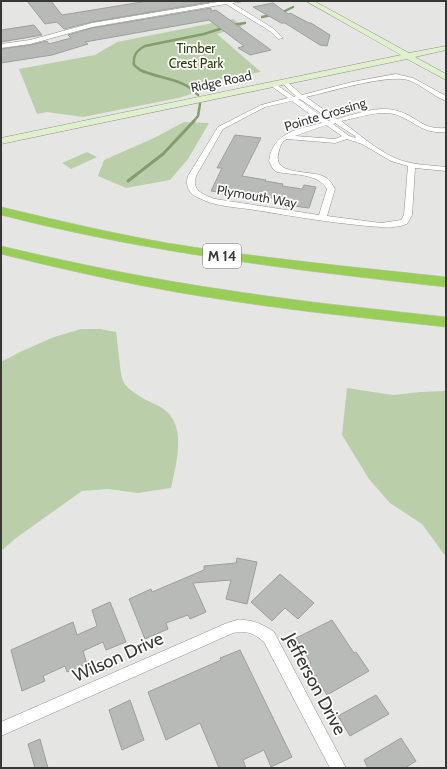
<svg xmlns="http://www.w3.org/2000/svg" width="447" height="769" font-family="Cabin,sans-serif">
	<rect width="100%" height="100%" fill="#e5e6e3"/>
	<!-- green -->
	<path fill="#bbceaa" d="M233,19L243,26L217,34L261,72L217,80L222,85L178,98L83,117L47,112L37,114L19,69L95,55L117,42Z
		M184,122L209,123L188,159L170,180L126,188L98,176L104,160L154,138Z
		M87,152L97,157L71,169L62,163Z
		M81,329H100L116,332C118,343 120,374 123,381C126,388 134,392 141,397C148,402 158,404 165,410C187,428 176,464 171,488L138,493L108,489L82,491L16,538L1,551V362L20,352L54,337Z
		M347,388L393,395L420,392L446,391V557L422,524L390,503L369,479L342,435Z"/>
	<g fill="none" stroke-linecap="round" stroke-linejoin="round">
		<!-- stream-far1 -->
		<path stroke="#859c6e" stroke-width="2.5" d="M281,13L293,7
			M262,17L272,15
			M232,25L245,23
			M198,95C183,78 160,79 140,70L134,65C133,55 136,51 145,46L204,34L226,27
			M193,122L198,116L200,104"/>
		<!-- stream -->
		<path stroke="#859c6e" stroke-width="3" d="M128,181L163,154L194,121"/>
	</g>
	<!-- building -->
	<path fill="#b8bab7" stroke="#9d9f9c" d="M27,1H51L62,15L148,1L210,2L92,22L64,29L57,22L45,24Z
		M273,3L288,14L290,13L309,23H311L330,35L327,46L320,45L285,23H281L253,7Z
		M211,8V11L216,10L271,50L250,55L238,48L244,46L209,20L85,42L88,44L52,55L1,63V49L30,45L47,41L49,44L71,38L68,35L92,28Z
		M34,25L42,35L1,42V30Z
		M235,135L261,138L242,176L266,180L265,181L283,184L282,186L302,189L304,185L316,187L309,208L294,206L296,202L266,197L265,200L211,191L222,168H217Z
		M237,558L257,562L247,604L226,599L231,580L193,583L206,612L190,619L188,615L166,623L168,629L145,639L129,599L151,589L152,592L204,570V566L236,563Z
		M280,574L314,603L298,619L285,608L272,621L251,602Z
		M110,602L126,642L106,650L103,642L83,651L87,664L67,672L65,666L43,676L45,681L22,691L11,650L73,622L77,635L97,626L92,610Z
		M332,620L354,653L356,652L369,671L327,695L308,665L311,663L296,638Z
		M240,650L292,757L271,767L264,750L243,760L246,768H219L200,723L166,740L148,692L221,660L220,658Z
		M376,695L389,714L350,736L338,716Z
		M130,700L144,740L122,750L109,710Z
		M401,738L416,761L405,768H368L364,760Z
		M40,739L48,768H35L28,744Z"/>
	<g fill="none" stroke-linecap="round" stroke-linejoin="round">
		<!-- street casing -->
		<g stroke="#8f908d" stroke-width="1">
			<path id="street" d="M224,1H246L232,3L274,29L283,38L278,39L270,31L226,4L92,27L30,44L1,48V44L30,40L92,23Z
				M396,74L413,78L446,96V101C433,96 422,85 408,80C387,74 329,92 306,97L337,119C356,114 379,105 398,111C418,117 422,130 446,128V132C420,134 415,120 394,114C378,110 357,118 341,121C359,134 375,149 395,158C410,165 430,165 446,167V171L415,168L412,215L407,224C399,227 389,228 380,227C338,224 297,217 255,210C237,207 216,207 199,198C189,194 185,186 188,176L218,127L261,105L288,98L270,85V83H274L294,97L296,96L281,82V80H285L302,95L352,82ZM298,99H300L331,120L328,121ZM292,101L322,123C298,129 273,132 269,161L273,169L277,172C293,175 318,173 327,189L319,215L215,199C203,195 191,190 196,176L223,129L265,107ZM335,123L355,136L356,138L349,136L333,124ZM326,125L342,136L335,139L295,136ZM287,139L335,143L347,139L362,144L391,161L408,166L404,215L401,220L381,223L327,216L335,189C332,184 330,180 325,177C310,169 270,177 279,151C280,146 282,141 287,139Z
				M237,620C251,619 263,624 274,632L346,768H330L264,642C254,633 246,630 233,633L1,736V722L227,623Z"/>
		</g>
		<!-- secondary casing -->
		<g stroke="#8f908d" stroke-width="1">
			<path id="secondary" d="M306,1H314L409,53L446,46V50L415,57L446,74V80L407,59L1,144V138L401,55Z"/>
		</g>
		<!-- highway casing -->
		<g stroke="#c3c3c3" stroke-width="1">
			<path id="highway" d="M1,207C56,220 111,233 167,243C259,258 353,267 446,277V287C294,270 149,253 1,215Z
				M1,246C77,264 155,280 233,291C303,302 375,309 446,317V327C375,319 303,312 232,301C155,290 78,273 1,254Z"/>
		</g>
		<!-- street -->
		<use href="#street" fill="#fff" fill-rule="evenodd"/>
		<!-- secondary -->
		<use href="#secondary" fill="#e0f0cc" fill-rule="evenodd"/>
		<!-- highway -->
		<use href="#highway" fill="#99ce56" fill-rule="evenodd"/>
	</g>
	<g text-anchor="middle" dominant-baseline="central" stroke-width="3.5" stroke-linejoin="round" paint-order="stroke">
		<!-- far-park labels -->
		<g font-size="13" fill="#283e09" stroke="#fff">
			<text x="196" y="48">Timber<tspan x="196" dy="15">Crest Park</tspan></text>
		</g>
		<!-- far-street labels -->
		<g font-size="13" fill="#373836" stroke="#fff">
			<text transform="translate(221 81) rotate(-12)">Ridge Road</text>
			<text transform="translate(325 114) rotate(-17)">Pointe Crossing</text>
			<text transform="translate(257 196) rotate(10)">Plymouth Way</text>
		</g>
		<!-- shield labels -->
		<rect fill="#fff" stroke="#737472" stroke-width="1" x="203" y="244" width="38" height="24" rx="3"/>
		<g font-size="14" font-weight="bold" fill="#373836">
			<text x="222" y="256">M 14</text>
		</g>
		<!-- near-street labels -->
		<g font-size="18" fill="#373836" stroke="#fff">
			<text transform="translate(118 657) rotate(-24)">Wilson Drive</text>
			<text transform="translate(315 684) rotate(62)">Jefferson Drive</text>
		</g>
	</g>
	<!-- border -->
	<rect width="447" height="769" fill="none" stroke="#373836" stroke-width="4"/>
</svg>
